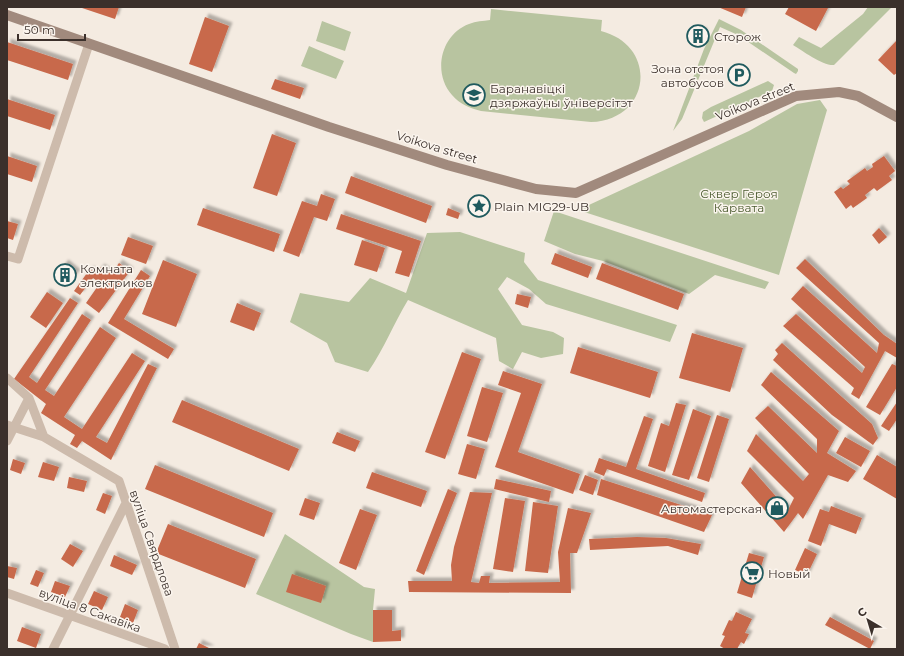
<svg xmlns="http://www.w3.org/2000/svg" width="904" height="656" font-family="Montserrat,sans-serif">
	<defs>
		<filter id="shadow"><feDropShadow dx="3.5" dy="-3.5" stdDeviation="1" flood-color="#0004"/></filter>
	</defs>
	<rect width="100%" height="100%" fill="#f4ebe1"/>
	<!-- green -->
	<path fill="#b8c4a0" d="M868,7H892L834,65C823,66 803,51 793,45L799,37L821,48L863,14Z
		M491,9L602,20L601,31C659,46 651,120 591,122L481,111C469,108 460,104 452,95C432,73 441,34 469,24C476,21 483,21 490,20Z
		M719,19L741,30L798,69V71L796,74L794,73L738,35L720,27L682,119L673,131L704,49Z
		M322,21L351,32L345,51L316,41Z
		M309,46L344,61L336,79L301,66Z
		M768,81L774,85L772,91L704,122L702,118L703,112L711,107Z
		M820,100L827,110L779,275L578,210L749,131L797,104Z
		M554,211L769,282L765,289L715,275L689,294L603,261L575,254L544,241Z
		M460,232L525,253L524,262L538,280L677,325L670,342L546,304L529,289L507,277L498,289L522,325L553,332L564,338L563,354L541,358L522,352L513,369L499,361L496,338L408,300C394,323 384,349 368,372L335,362L327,343L290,322L300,293L349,302L370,278L406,293L427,233Z
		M285,534L364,587L375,589L373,610V642L351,634L256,594Z"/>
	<!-- building -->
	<path fill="#c8694b" filter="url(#shadow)" d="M79,7H119L115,19Z
		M718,7H746L742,17Z
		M789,7H826L828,8L816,31L785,14Z
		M205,17L229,26L212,72L189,64Z
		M697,29L704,32L700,43L692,40Z
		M897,40V73L894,75L878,60Z
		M7,42L73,64L68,80L7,60Z
		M275,79L304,88L300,99L271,89Z
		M7,99L55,115L50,130L7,116Z
		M272,134L296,143L277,196L253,188Z
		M7,156L37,166L32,182L7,174Z
		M884,156L895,171L889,176L892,180L877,191L874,188L865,195L867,198L853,208L851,205L846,209L834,192L841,187L843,189L850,184L847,181L865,168L867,171L873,167L872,164Z
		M351,176L432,206L426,223L345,193Z
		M321,194L335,199L327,221L314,217L299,257L283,251L302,201L317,206Z
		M203,208L280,234L274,252L197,225Z
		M448,208L460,213L458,219L446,215Z
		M341,214L421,241L409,277L395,273L402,251L336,229Z
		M7,221L18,224L13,240L7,238Z
		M879,228L887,237L879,244L872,235Z
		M128,237L153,246L146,264L121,255Z
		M362,240L385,248L377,272L354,265Z
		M555,253L592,267L588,278L551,264Z
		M805,259L884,335L897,344V358L885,351L859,399L851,394L854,388L783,326L796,314L862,373L865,367L791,299L803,286L877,353L879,343L796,268Z
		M163,260L197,274L176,327L142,314Z
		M65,263L77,273L65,287L54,278Z
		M119,263L130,271L99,313L86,303L100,283L93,278L80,295L74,291L90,269L96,274L101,267L111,274Z
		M602,263L684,294L678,310L596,279Z
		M141,270L150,276L124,319L174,349L168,359L108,323Z
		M47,292L63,303L46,328L30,317Z
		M517,294L531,297L528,308L515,304Z
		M70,298L78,303L29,377L37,383L82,314L91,320L45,390L54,396L100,327L116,338L64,417L82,429L132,353L145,361L96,437L107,443L148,364L157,368L111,460L82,441L77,448L70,444L75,435L41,413L46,404L14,379Z
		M237,303L261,313L254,331L230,322Z
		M692,333L743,348L730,392L679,378Z
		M782,343L872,424L878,438L873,445L832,415L773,360L778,354L775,350Z
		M578,347L658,372L650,398L570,373Z
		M462,352L481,359L445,459L425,452Z
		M892,364L897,366V387L880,415L866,407Z
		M503,371L542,384L518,452L580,474L573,494L495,467L521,393L498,385Z
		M771,372L839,431L827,453L856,471L848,482L828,475L803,519L798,513L784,532L741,483L750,467L788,510L794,498L747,451L756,434L803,481L809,474L755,418L768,406L817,453V439L761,385Z
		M482,387L503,393L487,442L467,436Z
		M182,400L299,449L289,471L172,422Z
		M897,402V419L889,431L881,426Z
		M676,403L686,405L665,472L648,466L661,423L669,426Z
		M693,409L711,416L689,480L672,475Z
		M717,415L729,419L709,482L697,478Z
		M644,416L653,419L636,469L705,493L702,502L607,469L604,476L594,472L599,458L626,467Z
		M337,432L360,441L355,452L332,443Z
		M845,437L870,451L861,467L836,453Z
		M467,444L485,449L476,479L458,474Z
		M877,455L897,467V499L863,479Z
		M13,459L25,463L21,474L10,470Z
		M43,462L59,467L54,481L38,477Z
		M155,465L273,513L264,537L145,489Z
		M372,472L427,491L421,507L366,488Z
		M585,475L598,480L593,495L579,490Z
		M69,477L87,481L84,492L67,488Z
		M496,479L551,491L549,502L494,489Z
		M601,479L712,515L704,532L597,495Z
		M448,489L457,493L424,575L416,571Z
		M470,492L492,493L471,582L479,583L481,576H490L489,583L560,582L558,552L568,508L591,513L577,553H570L571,593L409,592L408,581H452L451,565L454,547Z
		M103,493L112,496L105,514L96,510Z
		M305,498L320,503L314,520L299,515Z
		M505,498L525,501L513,572L493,569Z
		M533,502L558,506L548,573L525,571Z
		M831,506L862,518L856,534L829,524L821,546L808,541L820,509L829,512Z
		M360,509L377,515L356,570L339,563Z
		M168,524L256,559L245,588L156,553Z
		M637,537L666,538L701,544L698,555L668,546L590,550L589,539Z
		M70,544L83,551L73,567L61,559Z
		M805,548L817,554L807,575L795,570Z
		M749,553L764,557L752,598L737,593Z
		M114,555L137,565L132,575L110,566Z
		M7,566L17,568L14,579L7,577Z
		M36,570L44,573L38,587L30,584Z
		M292,574L326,586L321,603L286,592Z
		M55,581L70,586L65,597L51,592Z
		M94,591L108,597L102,610L88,604Z
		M125,604L138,610L133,623L120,617Z
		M373,610H392V631L401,630V641L373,642Z
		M736,612L752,619L745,633L749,634L744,644L741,642L737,649H725L720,646L725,636L722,635L729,620L732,621Z
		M830,617L874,641L870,649L825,625Z
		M22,627L41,634L36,648L17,641Z
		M199,643L211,649H196Z"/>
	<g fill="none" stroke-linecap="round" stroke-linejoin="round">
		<!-- street -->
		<path stroke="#cdbbac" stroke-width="9" d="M7,256L18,259L89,44
			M7,378L29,398L44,437L119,481L175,649
			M7,425L44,437
			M7,441L29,398
			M7,593L165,649
			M53,649L126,503"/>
		<!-- secondary -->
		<path stroke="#a18a7d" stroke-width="10" d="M7,15L329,127L447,165L536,189L576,193L796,96L839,92L858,96L897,117"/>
	</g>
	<!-- icons -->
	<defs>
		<g id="building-ring" transform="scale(1.15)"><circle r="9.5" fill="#fbf5ee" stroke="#1f5a5e" stroke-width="1.5"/><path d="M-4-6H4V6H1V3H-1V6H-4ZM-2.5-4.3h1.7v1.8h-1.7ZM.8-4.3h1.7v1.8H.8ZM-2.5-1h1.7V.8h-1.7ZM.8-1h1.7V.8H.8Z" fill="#1f5a5e"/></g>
		<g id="parking-ring" transform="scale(1.15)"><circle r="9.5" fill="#fbf5ee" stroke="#1f5a5e" stroke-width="1.5"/><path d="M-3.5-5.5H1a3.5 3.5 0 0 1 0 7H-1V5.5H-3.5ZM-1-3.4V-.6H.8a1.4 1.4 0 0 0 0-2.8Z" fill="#1f5a5e"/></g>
		<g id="university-ring" transform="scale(1.15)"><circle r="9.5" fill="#fbf5ee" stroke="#1f5a5e" stroke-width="1.5"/><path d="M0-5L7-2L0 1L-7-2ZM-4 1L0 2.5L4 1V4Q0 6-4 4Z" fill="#1f5a5e"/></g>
		<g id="sight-ring" transform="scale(1.15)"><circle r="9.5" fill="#fbf5ee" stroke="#1f5a5e" stroke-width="1.5"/><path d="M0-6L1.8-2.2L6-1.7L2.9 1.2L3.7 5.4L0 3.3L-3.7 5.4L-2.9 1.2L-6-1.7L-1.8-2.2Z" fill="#1f5a5e"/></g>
		<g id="shop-ring" transform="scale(1.15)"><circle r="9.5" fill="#fbf5ee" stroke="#1f5a5e" stroke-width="1.5"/><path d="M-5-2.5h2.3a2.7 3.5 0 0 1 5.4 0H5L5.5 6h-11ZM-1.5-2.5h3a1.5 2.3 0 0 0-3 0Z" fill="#1f5a5e"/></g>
		<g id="supermarket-ring" transform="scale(1.15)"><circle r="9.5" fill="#fbf5ee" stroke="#1f5a5e" stroke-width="1.5"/><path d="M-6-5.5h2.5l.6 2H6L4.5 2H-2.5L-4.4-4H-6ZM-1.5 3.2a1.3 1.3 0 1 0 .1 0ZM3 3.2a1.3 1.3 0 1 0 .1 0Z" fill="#1f5a5e"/></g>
	</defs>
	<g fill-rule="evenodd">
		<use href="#building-ring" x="698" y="36"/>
		<use href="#parking-ring" x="739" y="75"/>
		<use href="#university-ring" x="474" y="95"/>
		<use href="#sight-ring" x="479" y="206"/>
		<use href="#building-ring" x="65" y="275"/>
		<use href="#shop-ring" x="777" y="508"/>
		<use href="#supermarket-ring" x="752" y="573"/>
	</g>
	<g text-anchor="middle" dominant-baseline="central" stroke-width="3" stroke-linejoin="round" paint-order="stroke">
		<!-- poi labels -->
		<g font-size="12" fill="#3b302b" stroke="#fbf5ee" text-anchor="start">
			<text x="714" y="36">Сторож</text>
			<text x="724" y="68" text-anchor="end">Зона отстоя<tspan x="724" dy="14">автобусов</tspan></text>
			<text x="490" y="88">Баранавіцкі<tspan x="490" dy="14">дзяржаўны ўніверсітэт</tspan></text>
			<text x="494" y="206">Plain MIG29-UB</text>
			<text x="80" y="268">Комната<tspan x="80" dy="14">электриков</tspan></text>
			<text x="762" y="508" text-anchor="end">Автомастерская</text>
			<text x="768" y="573">Новый</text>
		</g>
		<!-- street labels -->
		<g font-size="12" fill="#3b302b" stroke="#fbf5ee">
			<text transform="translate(755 101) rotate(-22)">Voikova street</text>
			<text transform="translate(437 147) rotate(17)">Voikova street</text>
			<text transform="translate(152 543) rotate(71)">вуліца Свярдлова</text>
			<text transform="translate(90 610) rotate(20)">вуліца 8 Сакавіка</text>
		</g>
		<!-- park labels -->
		<g font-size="12" fill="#4a5a2e" stroke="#fbf5ee">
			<text x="739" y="193">Сквер Героя<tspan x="739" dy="14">Карвата</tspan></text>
		</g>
	</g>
	<!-- border -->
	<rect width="904" height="656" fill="none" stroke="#3b302b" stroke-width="16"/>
	<!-- north arrow -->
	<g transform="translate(868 620) rotate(322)" stroke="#fbf5ee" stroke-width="3" paint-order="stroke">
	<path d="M0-3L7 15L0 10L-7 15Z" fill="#3b302b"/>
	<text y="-6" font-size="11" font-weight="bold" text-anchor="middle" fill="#3b302b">С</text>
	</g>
	<!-- scale -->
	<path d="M18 34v6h67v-6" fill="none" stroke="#3b302b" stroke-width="2"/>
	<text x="24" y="34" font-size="12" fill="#3b302b" stroke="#fbf5ee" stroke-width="3" paint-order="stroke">50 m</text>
</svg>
